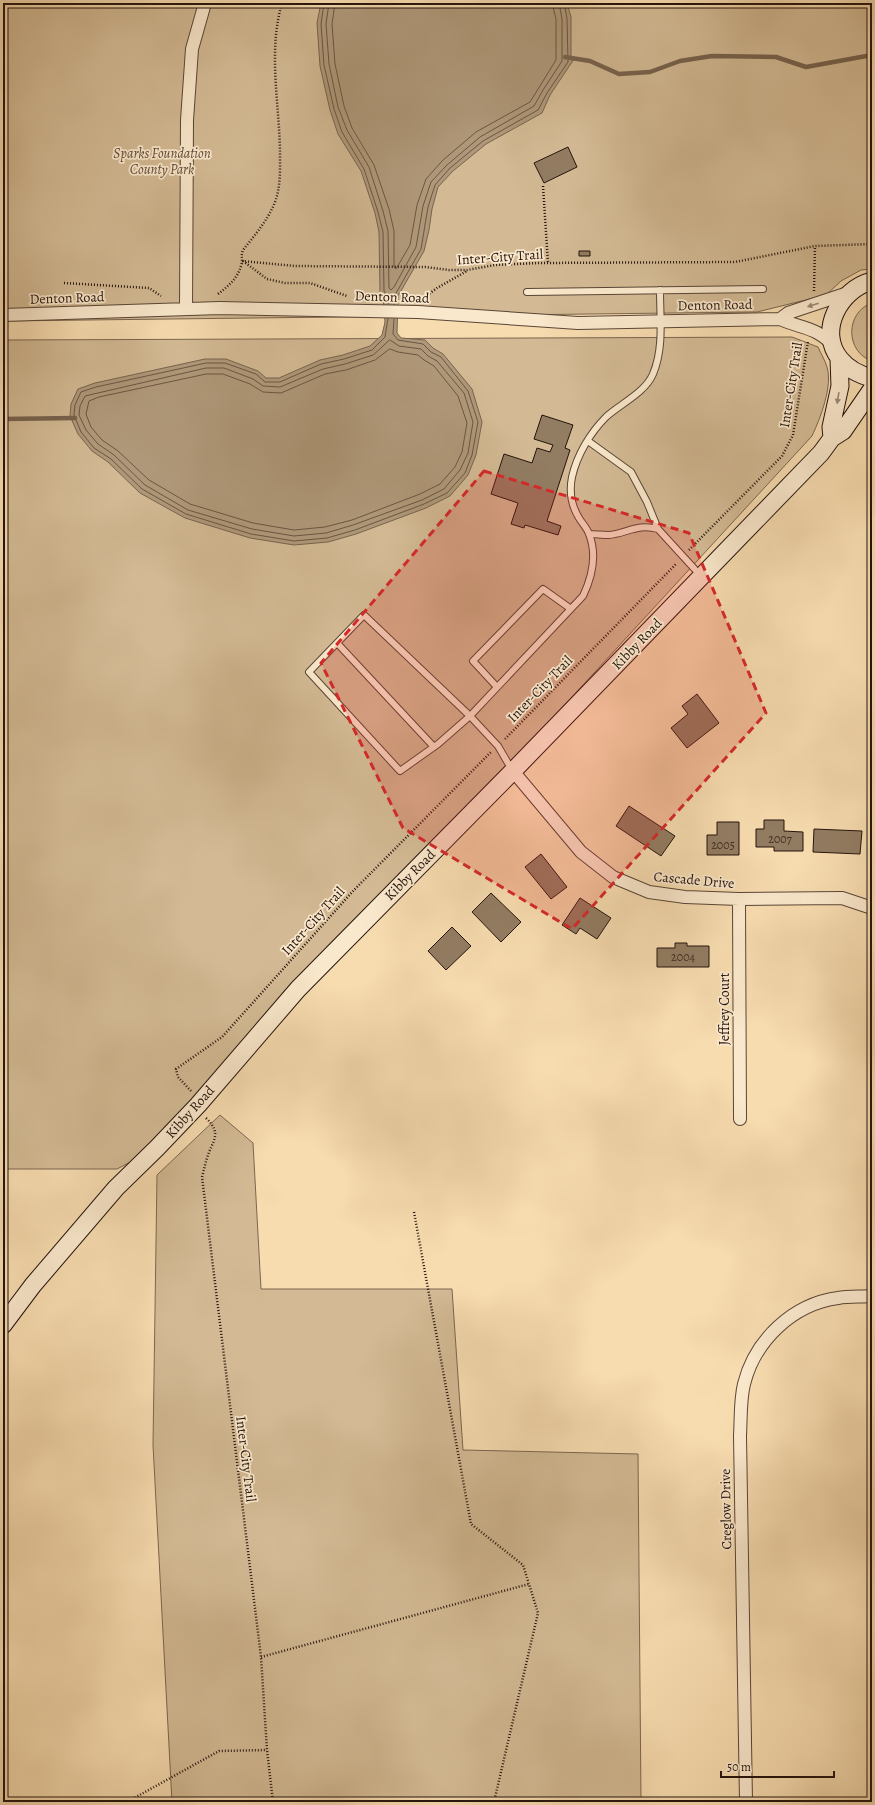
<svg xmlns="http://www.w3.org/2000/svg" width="875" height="1805" font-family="Alegreya,serif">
	<rect width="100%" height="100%" fill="#f7dcb0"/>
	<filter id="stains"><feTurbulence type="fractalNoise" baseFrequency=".005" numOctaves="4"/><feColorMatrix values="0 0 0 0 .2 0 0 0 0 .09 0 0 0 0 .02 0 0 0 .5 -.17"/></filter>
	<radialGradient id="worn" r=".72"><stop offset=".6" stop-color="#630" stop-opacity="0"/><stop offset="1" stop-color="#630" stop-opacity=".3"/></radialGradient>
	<!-- green -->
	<path fill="#d3ba94" stroke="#7c6650" d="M3,3H872V269L861,270L841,281L826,295L757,312L3,321Z
		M872,303V361C845,352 845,312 872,303Z
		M792,337L818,347C821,354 825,360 827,367C833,386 820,419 812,436L157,1148L117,1169H3V340Z
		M220,1115L253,1143L261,1289H452L463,1450L638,1454L641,1802H172L153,1445L157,1175Z"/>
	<!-- water -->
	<path fill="#af9879" stroke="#77634e" d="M321,3H567L571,17V58L574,59L550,95L542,113L486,144L453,171L438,187L432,209L429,230L424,251L398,296L397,333L401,338L425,340L433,348L443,354L472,389L482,422L476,455L468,475L450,496L426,508L356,534L328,542L294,545L250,538L185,518L140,493L108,462L92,451L78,434L70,416L71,404L78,389L95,383L205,359H226L258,371L266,378H279L320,360L343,355L370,346L382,335L385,322L383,298L380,292L379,232L375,213L361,171L338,134L330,110L320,66L317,23Z"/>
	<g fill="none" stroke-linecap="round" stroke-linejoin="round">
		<!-- shore -->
		<path stroke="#6a5643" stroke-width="1" d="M324,3L321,24L324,65L334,109L342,132L364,169L378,212L383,232L384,291L387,297L388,304
			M329,3L326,24L329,64L338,107L347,130L369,167L383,211L388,231L389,288L391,290L394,287L416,247L423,206L431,182L447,165L480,137L534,106L543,90L562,61V19L559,3
			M335,3L332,24L335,64L344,106L352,128L374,165L389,209L394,231V267L396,269L410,245L417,205L426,179L443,160L476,132L530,102L556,60V19L552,3
			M394,305L395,295L421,249L428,207L435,185L450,168L483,141L538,110L547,93L568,62L567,18L564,3
			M388,318L385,337L372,350L344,359L321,364L280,382H265L256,374L225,363H206L96,387L81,392L75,405L74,415L81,432L94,448L111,459L142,489L186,514L251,534L294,541L327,538L355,530L424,504L447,493L465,473L472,455L478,422L468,391L441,357L431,352L423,344L398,340L393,334L394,319
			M390,340L399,346L421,349L428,356L437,361L464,393L473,422L468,453L460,470L444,489L422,500L353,525L326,533L294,536L252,529L188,510L145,485L114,455L98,444L86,430L79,415L80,406L85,396L206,368H224L253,379L263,386L280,387L323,369L345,364L373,355Z
			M390,349L398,352L418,355L424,360L434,366L458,396L467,423L462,452L455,467L440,484L420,494L352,520L325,527L294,530L253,523L190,504L149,480L118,451L102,440L91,427L86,414L89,401L99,397L206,374H223L250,384L263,392L281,393L325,374L346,370L375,360Z"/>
		<!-- stream -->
		<path stroke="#77634e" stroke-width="4.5" d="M565,57L590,61L619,74L650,72L680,61L712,56L776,57L806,67L872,55
			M3,419L75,418"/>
	</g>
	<!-- building -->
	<path fill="#927c62" stroke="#24130d" d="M568,147L577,167L544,183L534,163Z
		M579,251H590V256H579Z
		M542,415L573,425L565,448L570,450L547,521L561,526L558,535L525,525L524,528L511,524L518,503L491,494L504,454L532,463L537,448L550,452L553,445L534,439Z
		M697,694L719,723L687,748L671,728L688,714L682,706Z
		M629,806L675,836L661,856L616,826Z
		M764,820H784V831L803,832V851H774V847H756V829H764Z
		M717,822H739V855H707V835H717Z
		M814,829L862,831L860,854L813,852Z
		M541,854L567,887L551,899L525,867Z
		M491,893L521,922L501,942L472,912Z
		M580,898L611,918L597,939L580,928L576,934L562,925Z
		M452,927L471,946L446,970L428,951Z
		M675,943H687V946H709V967H657V948H675Z"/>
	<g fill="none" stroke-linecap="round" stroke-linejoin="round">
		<!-- lane casing -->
		<g stroke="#594536" stroke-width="8">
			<path id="lane" d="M527,292L763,289
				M588,441L631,472L647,502L658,529L701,576
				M589,534C595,534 602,535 608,535C626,534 637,523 658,529
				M364,615L470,716L438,744L400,771L309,672Z
				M337,643L434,747
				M497,687L473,661L543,589L571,609
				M512,770L498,746L470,716L583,596C592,577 597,554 589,534C587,528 582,523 579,518C571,505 569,492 572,477C577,455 590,433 606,417C620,404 645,393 653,374C664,348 660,318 660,290"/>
		</g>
		<!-- street casing -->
		<g stroke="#594536" stroke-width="14">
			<path id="street" d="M186,309L187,120L192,49L205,3
				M3,315L220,308L418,312L578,323L780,319C802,329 815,326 834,346
				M780,319L788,313L848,293
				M513,771L581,852L613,877L649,892L685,897L739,899L842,898L872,908
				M739,899L740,1119
				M746,1802L740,1436C741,1419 740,1400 744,1384C755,1340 793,1304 838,1298C849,1296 861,1297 872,1296"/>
		</g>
		<!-- secondary casing -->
		<g stroke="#24130d" stroke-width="19">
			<path id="secondary" d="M872,281C840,289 817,331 840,359C848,369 860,375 872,378
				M832,438L831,427L840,386L839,359
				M3,1325L33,1285L116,1188L157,1148L198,1105L298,989L513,771L821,453L832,438L843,431L872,389"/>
		</g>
		<!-- path -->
		<path stroke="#24130d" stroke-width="2.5" stroke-dasharray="1 2" stroke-linecap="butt" d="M543,186L548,263
			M242,261L295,266L425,267L449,270H467L495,265L538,263L735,262L815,246L872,244
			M243,261L267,279L285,283H310L347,296
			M64,283L149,288L161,296
			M814,291L815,246
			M218,294C230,285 239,277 242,262C242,257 241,255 243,250C255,235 268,220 275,202C281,186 280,168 280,151C279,101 268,51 282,3
			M422,299L437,288L467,271
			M689,550L782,456L793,435L808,341
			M505,739L676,564
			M191,1091L178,1077L176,1069L222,1037L354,890L491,752
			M206,1118C223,1134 212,1141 207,1158C205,1164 204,1170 202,1177L261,1657L267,1750L273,1802
			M414,1212L471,1524L523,1565L538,1613L494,1802
			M261,1657L529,1584
			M127,1802L219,1751L267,1750"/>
		<!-- lane -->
		<use href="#lane" stroke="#fae8cc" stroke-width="6"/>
		<!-- street -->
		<use href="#street" stroke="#fae8cc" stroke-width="12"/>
		<!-- secondary -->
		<use href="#secondary" stroke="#fae8cc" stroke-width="17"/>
	</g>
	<!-- one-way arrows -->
	<defs><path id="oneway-solid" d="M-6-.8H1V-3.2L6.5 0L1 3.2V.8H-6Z"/></defs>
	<g fill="#9a8876">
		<use href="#oneway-solid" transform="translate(813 305) rotate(162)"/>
		<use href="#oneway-solid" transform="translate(838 398) rotate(99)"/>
	</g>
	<!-- marked area -->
	<path fill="#d62828" fill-opacity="0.2" stroke="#d62828" stroke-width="3" stroke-dasharray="8 5" stroke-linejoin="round" d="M484,471L689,533L766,713L572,929L403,828L321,663Z"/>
	<g text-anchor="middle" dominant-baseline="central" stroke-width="3.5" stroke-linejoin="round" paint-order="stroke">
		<!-- number labels -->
		<g font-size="12" fill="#402d22">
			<text x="780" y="839">2007</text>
			<text x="723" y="845">2005</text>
			<text x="683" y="957">2004</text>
		</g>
		<!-- park labels -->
		<g font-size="14" font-style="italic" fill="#614d3c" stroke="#fae8cc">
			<text x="162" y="153">Sparks Foundation<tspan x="162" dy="16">County Park</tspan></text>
		</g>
		<!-- street labels -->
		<g font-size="14" fill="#24130d" stroke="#fae8cc">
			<text transform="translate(500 257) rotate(-4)">Inter-City Trail</text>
			<text transform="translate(392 297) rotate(2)">Denton Road</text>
			<text transform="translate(67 298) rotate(-2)">Denton Road</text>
			<text transform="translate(715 305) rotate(-1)">Denton Road</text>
			<text transform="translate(791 385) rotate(-81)">Inter-City Trail</text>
			<text transform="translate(637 644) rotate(-46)">Kibby Road</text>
			<text transform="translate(540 689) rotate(-46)">Inter-City Trail</text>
			<text transform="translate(410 875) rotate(-45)">Kibby Road</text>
			<text transform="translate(694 880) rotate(5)">Cascade Drive</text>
			<text transform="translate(313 921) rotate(-48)">Inter-City Trail</text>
			<text transform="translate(724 1009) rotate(-90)">Jeffrey Court</text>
			<text transform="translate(190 1112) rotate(-48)">Kibby Road</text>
			<text transform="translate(246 1459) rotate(83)">Inter-City Trail</text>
			<text transform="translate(726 1509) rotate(-91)">Creglow Drive</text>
		</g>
	</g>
	<!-- margin -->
	<rect width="875" height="1805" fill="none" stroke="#f7dcb0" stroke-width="16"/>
	<rect x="4" y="4" width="867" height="1797" fill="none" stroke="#24130d" stroke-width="2"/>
	<rect x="8" y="8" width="859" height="1789" fill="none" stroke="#24130d"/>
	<!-- scale -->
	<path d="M721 1771v6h113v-6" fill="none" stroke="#24130d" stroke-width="2"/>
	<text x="727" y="1771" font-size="12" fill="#24130d" stroke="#fae8cc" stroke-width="3" paint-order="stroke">50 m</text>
	<rect width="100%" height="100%" filter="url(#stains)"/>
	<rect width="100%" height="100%" fill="url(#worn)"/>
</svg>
